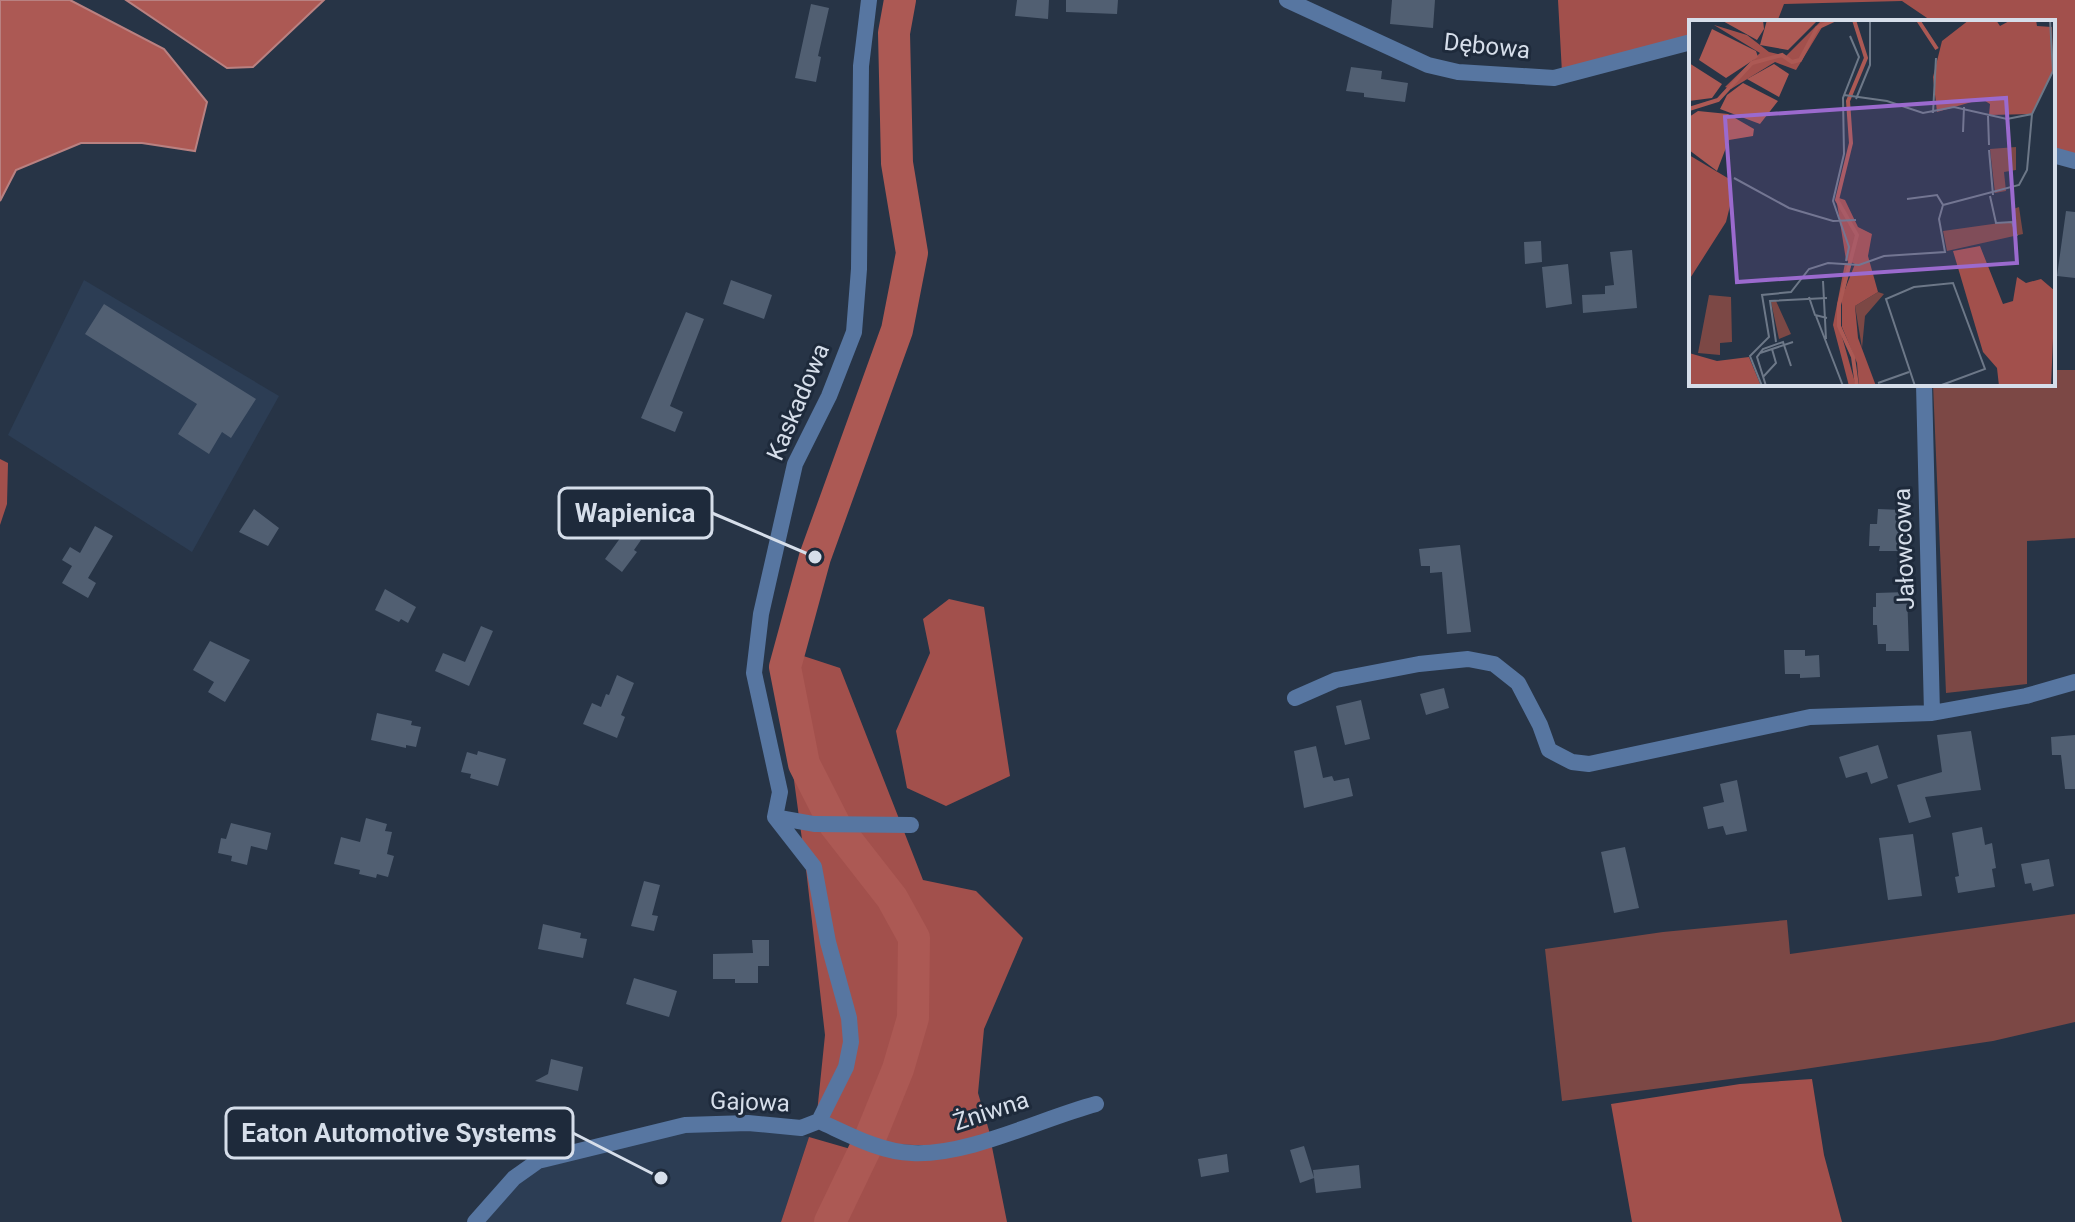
<svg xmlns="http://www.w3.org/2000/svg" width="2075" height="1222" font-family="Roboto,sans-serif">
	<rect width="100%" height="100%" fill="#273446"/>
	<!-- built -->
	<path fill="#2c3d54" d="M84,280L279,396L192,552L8,435Z
		M720,1129H764L809,1137L781,1222H485L520,1183L531,1173L546,1167L663,1135Z"/>
	<!-- green -->
	<path fill="#7c4845" d="M2053,370H2075V538L2027,541V684L1946,693L1933,384H2053Z
		M2075,914V1022L1993,1041L1791,1071L1562,1101L1545,949L1663,932L1787,920L1790,954Z"/>
	<!-- forest -->
	<path fill="#a2504c" d="M1558,0H2075V156L2053,150V22H1933L1902,1L1784,4L1777,22H1691V36L1562,73Z
		M0,459L8,463L7,504L0,525Z
		M949,599L984,607L1010,776L946,806L907,788L896,731L930,653L923,619Z
		M776,647L840,668L923,880L976,891L1023,938L984,1029L978,1093L990,1134L946,1146L882,1144L817,1113L825,1035L806,869Z
		M1812,1079L1824,1155L1842,1222H1632L1611,1104L1740,1084Z
		M809,1137L854,1150L819,1222H781Z
		M991,1142L1007,1222H846L881,1151Z"/>
	<!-- water -->
	<path fill="#ac5954" stroke="#b98181" stroke-width="2" d="M0,0H70L164,49L207,102L195,151L142,143H81L16,170L0,201Z
		M126,0H324L253,67L227,68Z"/>
	<g fill="none" stroke-linecap="round" stroke-linejoin="round">
		<!-- river -->
		<path stroke="#ac5954" stroke-width="32" d="M830,1222L868,1143L898,1069L913,1018L914,938L892,898L835,825L804,764L785,667L815,557L897,330L912,253L897,163L894,33L900,0"/>
	</g>
	<!-- building -->
	<path fill="#515f72" d="M1017,0H1049L1048,19L1015,16Z
		M1066,0H1118L1117,14L1066,12Z
		M1392,0H1435L1433,28L1390,24Z
		M811,4L829,8L818,56L821,57L816,82L795,78Z
		M1351,67L1382,71L1381,79L1408,83L1405,102L1364,97V93L1346,91Z
		M2066,211L2075,212V278L2057,276Z
		M1541,241L1542,262L1525,264L1524,242Z
		M1632,250L1637,308L1583,313L1582,295L1605,294V286L1614,285L1610,252Z
		M1568,264L1572,304L1546,308L1542,267Z
		M731,280L772,295L764,319L723,304Z
		M104,304L256,399L231,438L222,432L209,454L178,434L197,404L85,334Z
		M686,312L704,319L670,406L683,412L675,432L641,418Z
		M254,509L279,528L268,546L239,532Z
		M1878,509L1903,510L1902,523H1908V547L1898,546V551H1879L1880,546H1869L1870,524H1877Z
		M95,526L113,536L88,578L96,583L88,598L62,583L72,566L62,560L70,547L80,553Z
		M626,530L641,540L634,550L637,552L622,572L605,559Z
		M1460,545L1471,632L1447,634L1442,572L1430,573V566H1421L1419,549Z
		M385,589L416,607L408,623L401,619L399,622L375,610Z
		M1907,592L1909,651H1886V644H1878L1877,625H1873V607H1876V593Z
		M481,626L493,631L469,686L435,671L443,653L465,662Z
		M210,641L250,660L225,702L208,692L214,682L193,670Z
		M1784,650H1805V656L1819,655L1820,677L1800,678V674H1785Z
		M617,675L634,683L621,715L625,717L617,738L583,724L592,703L601,707L606,694L609,695Z
		M1444,688L1449,708L1426,715L1420,694Z
		M1361,700L1370,739L1345,745L1336,706Z
		M377,713L412,721L411,725L421,727L416,747L406,745V748L371,740Z
		M1971,731L1981,790L1925,797L1931,817L1909,823L1897,785L1942,772L1937,735Z
		M2075,735V789H2065L2061,755H2052L2051,737Z
		M1878,745L1888,778L1871,784L1867,772L1846,778L1839,757Z
		M1316,746L1323,778L1332,776L1334,781L1349,778L1353,796L1304,808L1294,751Z
		M478,751L506,759L498,786L470,778L471,774L461,772L467,752L477,755Z
		M1737,780L1747,831L1726,835L1723,826L1708,829L1703,807L1724,802L1720,784Z
		M366,818L387,824L385,831L392,832L387,854L394,856L388,877L377,874L376,878L359,874L360,870L334,864L341,837L360,842Z
		M231,823L271,833L267,850L251,846L247,865L231,861L232,856L218,853L221,838L226,839Z
		M1982,827L1985,845L1992,843L1996,868L1992,869L1995,887L1958,893L1955,877L1959,876L1952,833Z
		M1913,834L1922,896L1888,900L1879,838Z
		M1625,847L1639,908L1614,913L1601,852Z
		M2049,859L2054,886L2033,891L2031,883L2025,884L2021,864Z
		M644,881L660,885L652,915L658,916L654,931L631,926Z
		M543,924L581,933L580,938L587,939L583,958L538,949Z
		M752,940H769V966H758V983H735V979H713V954L753,953Z
		M634,978L677,991L669,1017L626,1004Z
		M551,1059L583,1067L578,1091L535,1081L548,1074Z
		M1304,1146L1314,1178L1300,1183L1290,1150Z
		M1227,1154L1229,1172L1201,1177L1198,1159Z
		M1359,1165L1361,1188L1316,1193L1313,1170Z"/>
	<g fill="none" stroke-linecap="round" stroke-linejoin="round">
		<!-- street -->
		<path stroke="#5776a1" stroke-width="16" d="M1287,0L1428,65L1458,72L1554,78L1691,42
			M2053,155L2075,161
			M1924,384L1932,713
			M1295,698L1336,680L1419,664L1468,659L1494,664L1518,683L1540,725L1549,750L1572,762L1589,764L1810,717L1932,713L2026,696L2075,682
			M775,817L780,792L754,673L761,614L795,464L829,396L854,332L859,269L861,66L869,0
			M775,817L814,824L911,825
			M819,1121C848,1134 880,1152 912,1153C968,1156 1040,1119 1096,1104
			M475,1222L514,1178L538,1161L685,1125L748,1123L801,1128L819,1121L846,1067L851,1042L849,1018L828,942L814,867L775,817"/>
	</g>
	<g text-anchor="middle" dominant-baseline="central" stroke-width="6" stroke-linejoin="round" paint-order="stroke">
		<!-- street labels -->
		<g font-size="24" fill="#d6deea" stroke="#1e2a3b">
			<text transform="translate(1487 46) rotate(6)">Dębowa</text>
			<text transform="translate(798 402) rotate(-67)">Kaskadowa</text>
			<text transform="translate(1904 549) rotate(-92)">Jałowcowa</text>
			<text transform="translate(750 1102) rotate(2)">Gajowa</text>
			<text transform="translate(991 1111) rotate(-18)">Żniwna</text>
		</g>
	</g>
	<!-- overview -->
	<g transform="translate(1689 20)">
		<rect width="366" height="366" fill="#273446"/>
		<path d="M327,127V150L315,152L317,171L306,173L301,129ZM330,187L334,214L258,231L254,211L325,201L324,189ZM189,272L195,274L176,296L173,328L166,286ZM20,275L42,277L43,322L31,323V335L9,333ZM87,281L102,314L90,319L82,282Z" fill="#7c4845"/>
		<path d="M133,0H152L135,4L107,50L86,42L42,69L36,67L71,33L25,5L58,15L80,32L97,36ZM280,0H307L311,6L322,0H347L348,6L363,7L364,51L343,94L300,95L301,84L293,79L248,92L244,57L253,21ZM0,135L42,160V182L37,202L0,260ZM147,177L156,180L169,207L183,214L179,236L189,272L166,286L169,318L187,366H170L168,343L153,307V277L166,244L157,240ZM291,226L314,284L324,281L328,257L337,263L352,259L366,271L362,366H310L308,348L294,332L264,231ZM156,243L162,245L148,299L167,366H160L144,305ZM0,333L28,341L60,337L72,366H0Z" fill="#a2504c"/>
		<path d="M32,0H74L75,9L68,20ZM78,0H129L99,30L71,25ZM23,9L67,31L69,37L37,58L10,40ZM0,43L33,64L23,78L0,81ZM85,44L100,54L90,77L58,59ZM54,63L89,81L71,104L31,89L38,75ZM9,91L39,94L65,109L64,116L40,120L28,151L0,130V97Z" fill="#ac5954"/>
		<path fill="none" stroke="#ac5954" stroke-width="4" d="M165,0L177,38L159,81L162,123L148,180L168,215L150,285V306L164,337L168,366M229,0L248,29M0,89L29,80L63,43L93,35L103,42L111,40L128,8L145,0"/>
		<path fill="none" stroke="#6d7888" stroke-width="2" d="M155,75L198,81L234,93L265,87L318,99L343,94L364,51L361,0M167,79L181,45V0M244,93L247,38M299,96L300,125M274,112L275,87M300,130L304,175M45,158L100,188L144,201L167,200M301,176L307,203L323,202L328,216M254,185L330,165L338,150L343,94M157,241L160,227L144,181L155,134L154,78L170,37L161,16M134,261L137,319M120,277L126,295L138,298M127,296L154,366M87,322L81,281L138,278M71,333L104,322M74,357L87,343L83,329M189,363L220,352M73,366L61,336L80,317L73,275L102,272L120,249L139,243L170,245L195,236L256,232L250,199L254,185L248,175L218,179M77,366L68,337L74,329L94,322L102,346M226,366L197,279L225,267L264,263L296,349L250,366"/>
		<path fill="#9b6ace" fill-opacity="0.15" stroke="#9b6ace" stroke-width="4" d="M317,78L328,243L48,262L36,97Z"/>
		<rect width="366" height="366" fill="none" stroke="#d6deea" stroke-width="4"/>
	</g>
	<!-- callouts -->
	<path fill="none" stroke="#d6deea" stroke-width="3" d="M815 557L712 513M661 1178L573 1133"/>
	<g fill="#d6deea" stroke="#1e2a3b" stroke-width="3">
		<circle cx="815" cy="557" r="8"/>
		<circle cx="661" cy="1178" r="8"/>
	</g>
	<g fill="#1e2a3b" stroke="#d6deea" stroke-width="3">
		<rect x="559" y="488" width="153" height="50" rx="8"/>
		<rect x="226" y="1108" width="347" height="50" rx="8"/>
	</g>
	<g font-size="26" text-anchor="middle" font-weight="bold" fill="#d6deea">
		<text x="635" y="522">Wapienica</text>
		<text x="399" y="1142">Eaton Automotive Systems</text>
	</g>
</svg>
